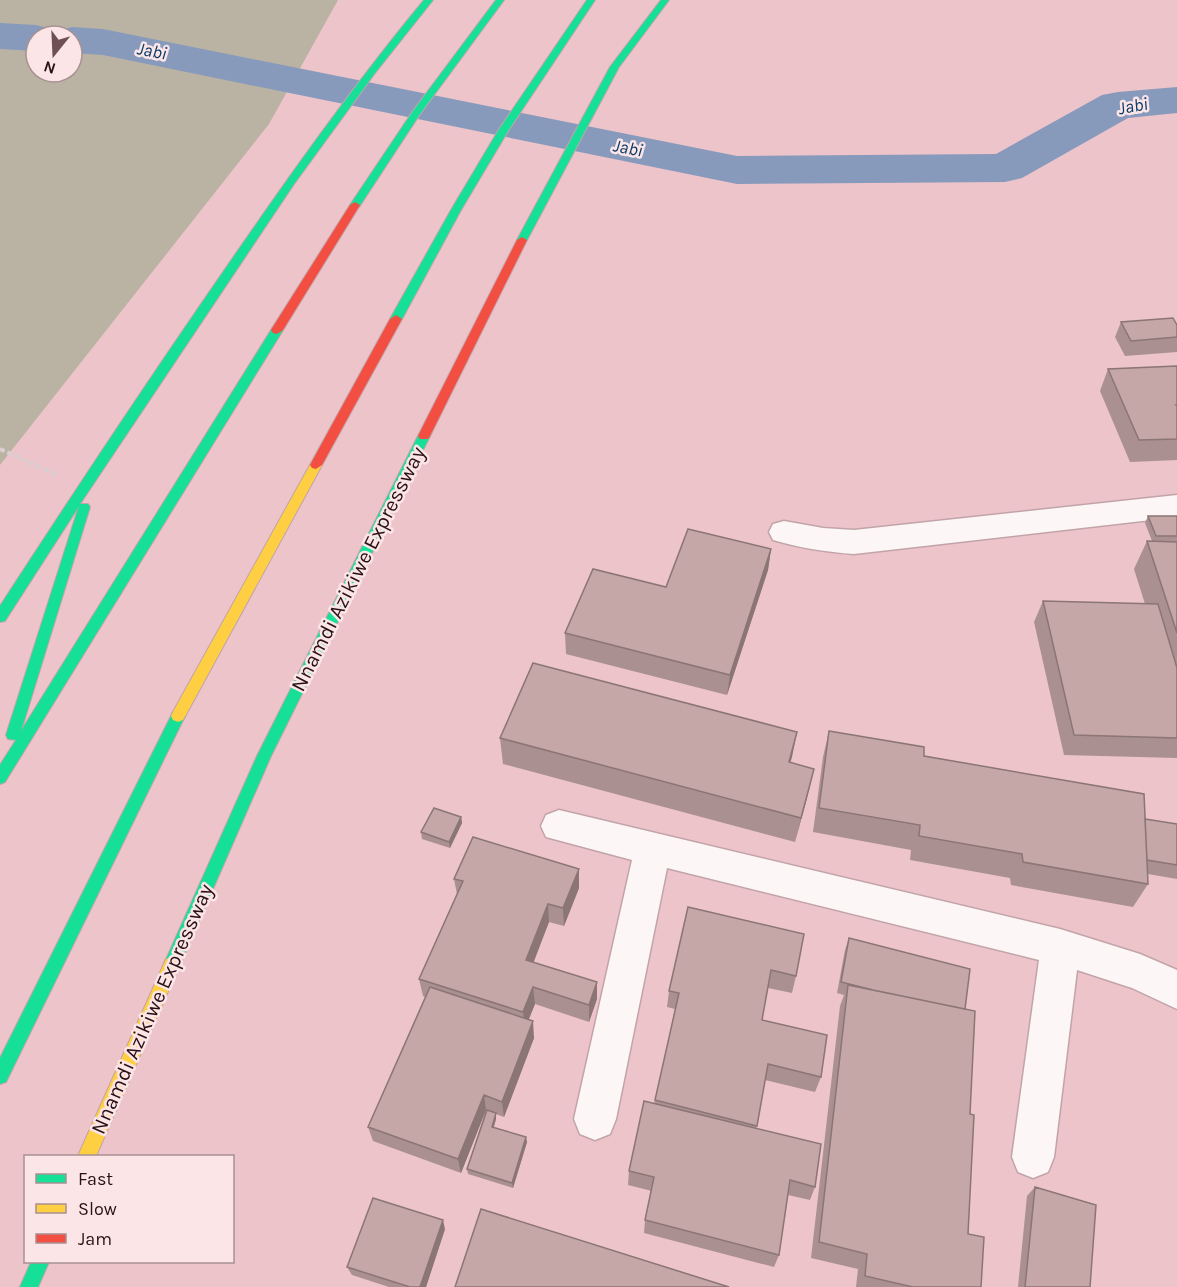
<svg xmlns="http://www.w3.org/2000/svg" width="1177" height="1287" font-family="Karla,sans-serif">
	<rect width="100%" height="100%" fill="#ecc4ca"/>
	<!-- green -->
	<path fill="#bab3a3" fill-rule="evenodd" d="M0,0H338L269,124L0,465ZM36,36H72V72H36Z"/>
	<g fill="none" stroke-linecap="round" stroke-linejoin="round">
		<!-- river -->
		<path fill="#889abc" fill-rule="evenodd" d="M0,23L36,25L51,29L55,34L57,31L72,27L103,29L737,156L996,154L1102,95L1118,92L1177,87V113L1128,118L1022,178L1005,182L737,184L103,55L72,53V36H36V51L0,49Z"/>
		<!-- street casing -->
		<g stroke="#c2a4a8" stroke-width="3">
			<path id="street" d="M1177,495V517L854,554C826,552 800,548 773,540L769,532L773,524L784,521L823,528L854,530Z
				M559,810L1060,929L1140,954L1177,970V1009L1132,988L1077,970L1054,1157L1048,1172L1033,1178L1018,1172L1012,1157L1039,960L667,868L616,1119L610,1134L595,1140L580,1134L574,1119L632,860L546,837L541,826L546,815Z"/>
		</g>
		<!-- fast casing -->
		<g stroke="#c2a4a8" stroke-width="2">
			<path id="fast" d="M424,0H433L375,73L294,184L80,504H88L90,507L21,731L273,327H281L283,330L5,782L0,784V765L16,740L8,739L6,735L79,506L5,621L0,622V606C65,506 131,406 199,307C271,202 343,98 424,0Z
				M496,0H504L420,114L359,207H351L350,205L413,111Z
				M587,0H595L508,131L461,210L402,319L396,323L392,322L390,319L451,210L498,131Z
				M661,0H669L619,67L527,240L522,243L518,242L517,240L610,67Z
				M424,432L430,436L271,756L178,969L172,971L166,969L164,964L257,756L418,436Z
				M178,710L183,712L185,716L6,1082L0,1084V1058L173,712Z
				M31,1262H49L38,1287H20Z"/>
		</g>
		<!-- slow casing -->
		<g stroke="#c2a4a8" stroke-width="2">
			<path id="slow" d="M316,461L322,465L183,720L178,722L173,720L171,716L173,712L310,465Z
				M172,957L178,959L180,964L96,1156H78L166,959Z"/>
		</g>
		<!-- jam casing -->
		<g stroke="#c2a4a8" stroke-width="2">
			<path id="jam" d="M355,202L360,205L283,330L277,334L273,333L271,330L350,205Z
				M522,237L527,240L430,436L428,439H420L418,436L517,240Z
				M396,315L402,319L322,465L316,469L312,468L310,465L390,319Z"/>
		</g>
		<!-- path -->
		<path stroke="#dbced0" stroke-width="4" stroke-dasharray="5 3" stroke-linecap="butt" d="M0,449L55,474"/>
		<!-- street -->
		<use href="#street" fill="#fcf6f7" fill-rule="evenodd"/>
		<!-- fast -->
		<use href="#fast" fill="#16e098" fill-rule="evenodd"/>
		<!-- slow -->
		<use href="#slow" fill="#ffcf43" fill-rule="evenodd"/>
		<!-- jam -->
		<use href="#jam" fill="#f24e42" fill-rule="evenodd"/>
	</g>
	<!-- wall -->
	<path fill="#aa9090" d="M1121,322L1177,325V352L1125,356L1115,337Z
		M1177,366V460L1130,462L1100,391L1108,369Z
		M1148,516H1177V758L1064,755L1034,622L1043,601L1145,604L1134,569L1147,541H1152L1145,523Z
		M771,549L768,570L727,695L566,654L565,633L666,587Z
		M829,731L924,756L1145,819L1177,824V879L1148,874V884L1133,907L1011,885L1010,878L910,860L911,850L813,832L823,757Z
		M500,738L790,762L808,794L795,842L503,764Z
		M461,817L462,823L450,848L422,839L421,832Z
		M579,869V888L564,926L549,922L533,962L597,999L589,1022L535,1004L528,1020L534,1038L504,1117L496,1114V1119L494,1127L527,1142L513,1188L468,1174L467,1169L486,1110L461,1173L373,1141L368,1127L425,997L423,996L419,979L457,894L454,879Z
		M688,907L796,976L792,993L768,988L762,1020L821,1077L815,1092L765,1080L756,1129L815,1187L810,1200L788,1195L779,1255L774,1267L644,1233L645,1220L652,1191L628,1185L629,1171L654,1104L675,1009L667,1007L669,991Z
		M849,938L965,1009L970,1114L968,1234L981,1287H856L858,1269L811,1258L840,1006L844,995L837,993L845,950Z
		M1035,1187L1090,1287H1018L1027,1196Z
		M445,1229L426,1287H389L352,1275L347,1267Z"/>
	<!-- shaded-wall -->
	<path fill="#8b7575" d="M771,549L768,570L727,695L730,675Z
		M797,732L792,757L783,787L789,762Z
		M814,769L808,794L795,842L801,818Z
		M461,817L462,823L450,848L449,842Z
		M579,869V888L564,926L563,908Z
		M548,904L549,922L528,977L526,960Z
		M597,982V999L589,1022V1005Z
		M533,987L535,1004L525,1029L523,1012Z
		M533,1021L534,1038L504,1117L502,1102Z
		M484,1095L486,1110L461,1173L458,1159Z
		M496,1113V1119L492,1132V1127Z
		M526,1137L527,1142L513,1188L512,1183Z
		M443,1220L445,1229L426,1287H420Z"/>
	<!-- building -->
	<path fill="#c6a7a7" stroke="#8b7575" stroke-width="1.5" d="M1173,318L1177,325V337L1131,341L1121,322Z
		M1177,366V405H1176L1177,406V439L1139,440L1108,369Z
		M1148,516H1177V536H1156Z
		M688,529L771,549L730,675L565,633L593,569L666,587Z
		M1147,541L1177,542V633Z
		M1043,601L1158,604L1177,668V738L1074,735Z
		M533,663L797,732L789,762L814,769L801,818L500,738Z
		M829,731L924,747V756L1144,794L1148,884L1023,862L1022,854L919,836L920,825L819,808Z
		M434,808L461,817L449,842L421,832Z
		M1145,819L1177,824V865L1147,860Z
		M473,837L579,869L563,908L548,904L526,960L597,982L589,1005L533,987L523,1012L419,979L463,881L454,879Z
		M688,907L804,934L796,976L771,970L762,1020L827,1035L821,1077L768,1064L757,1126L655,1100L679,993L669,991Z
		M849,938L970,969L965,1009L873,990L841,982Z
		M848,985L975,1011L970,1114L974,1115L968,1234L984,1237L981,1287H913L865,1276L867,1254L819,1242Z
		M430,987L533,1021L502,1102L484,1095L458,1159L368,1127Z
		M644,1101L821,1144L815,1187L790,1180L779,1255L645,1220L654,1177L629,1171Z
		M487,1110L496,1113L492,1127L526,1137L512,1183L467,1169Z
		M1035,1187L1096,1205L1090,1287H1025Z
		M373,1198L443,1220L420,1287H410L347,1267Z
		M481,1209L729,1287H455Z"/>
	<g text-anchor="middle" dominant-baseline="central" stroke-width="5" stroke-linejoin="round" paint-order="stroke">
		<!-- far-water labels -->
		<g font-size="18" font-style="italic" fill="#083a66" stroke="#fce5e7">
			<text transform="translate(152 51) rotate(11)">Jabi</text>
			<text transform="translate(1133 106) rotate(-10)">Jabi</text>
			<text transform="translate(628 148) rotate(11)">Jabi</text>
		</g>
		<!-- street labels -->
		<g font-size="21" fill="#2a1115" stroke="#fce5e7">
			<text transform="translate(358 569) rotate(-63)">Nnamdi Azikiwe Expressway</text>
			<text transform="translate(152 1009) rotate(-66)">Nnamdi Azikiwe Expressway</text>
		</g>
	</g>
	<!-- legend -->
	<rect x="24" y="1155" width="210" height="108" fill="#fce5e7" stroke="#a89093" stroke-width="1.5"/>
	<rect x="36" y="1174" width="30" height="9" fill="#16e098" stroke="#a89093" stroke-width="1.5"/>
	<text x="78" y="1185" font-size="18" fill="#2a1115">Fast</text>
	<rect x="36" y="1204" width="30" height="9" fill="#ffcf43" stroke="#a89093" stroke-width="1.5"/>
	<text x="78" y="1215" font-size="18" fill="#2a1115">Slow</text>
	<rect x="36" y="1234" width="30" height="9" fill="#f24e42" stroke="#a89093" stroke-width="1.5"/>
	<text x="78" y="1245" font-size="18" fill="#2a1115">Jam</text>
	<!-- north arrow -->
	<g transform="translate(54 54) rotate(198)"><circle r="28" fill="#fce5e7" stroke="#a89093" stroke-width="1.5"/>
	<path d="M0-4.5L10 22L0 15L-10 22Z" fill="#6e5054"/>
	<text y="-9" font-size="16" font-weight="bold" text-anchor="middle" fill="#2a1115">N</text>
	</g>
</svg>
